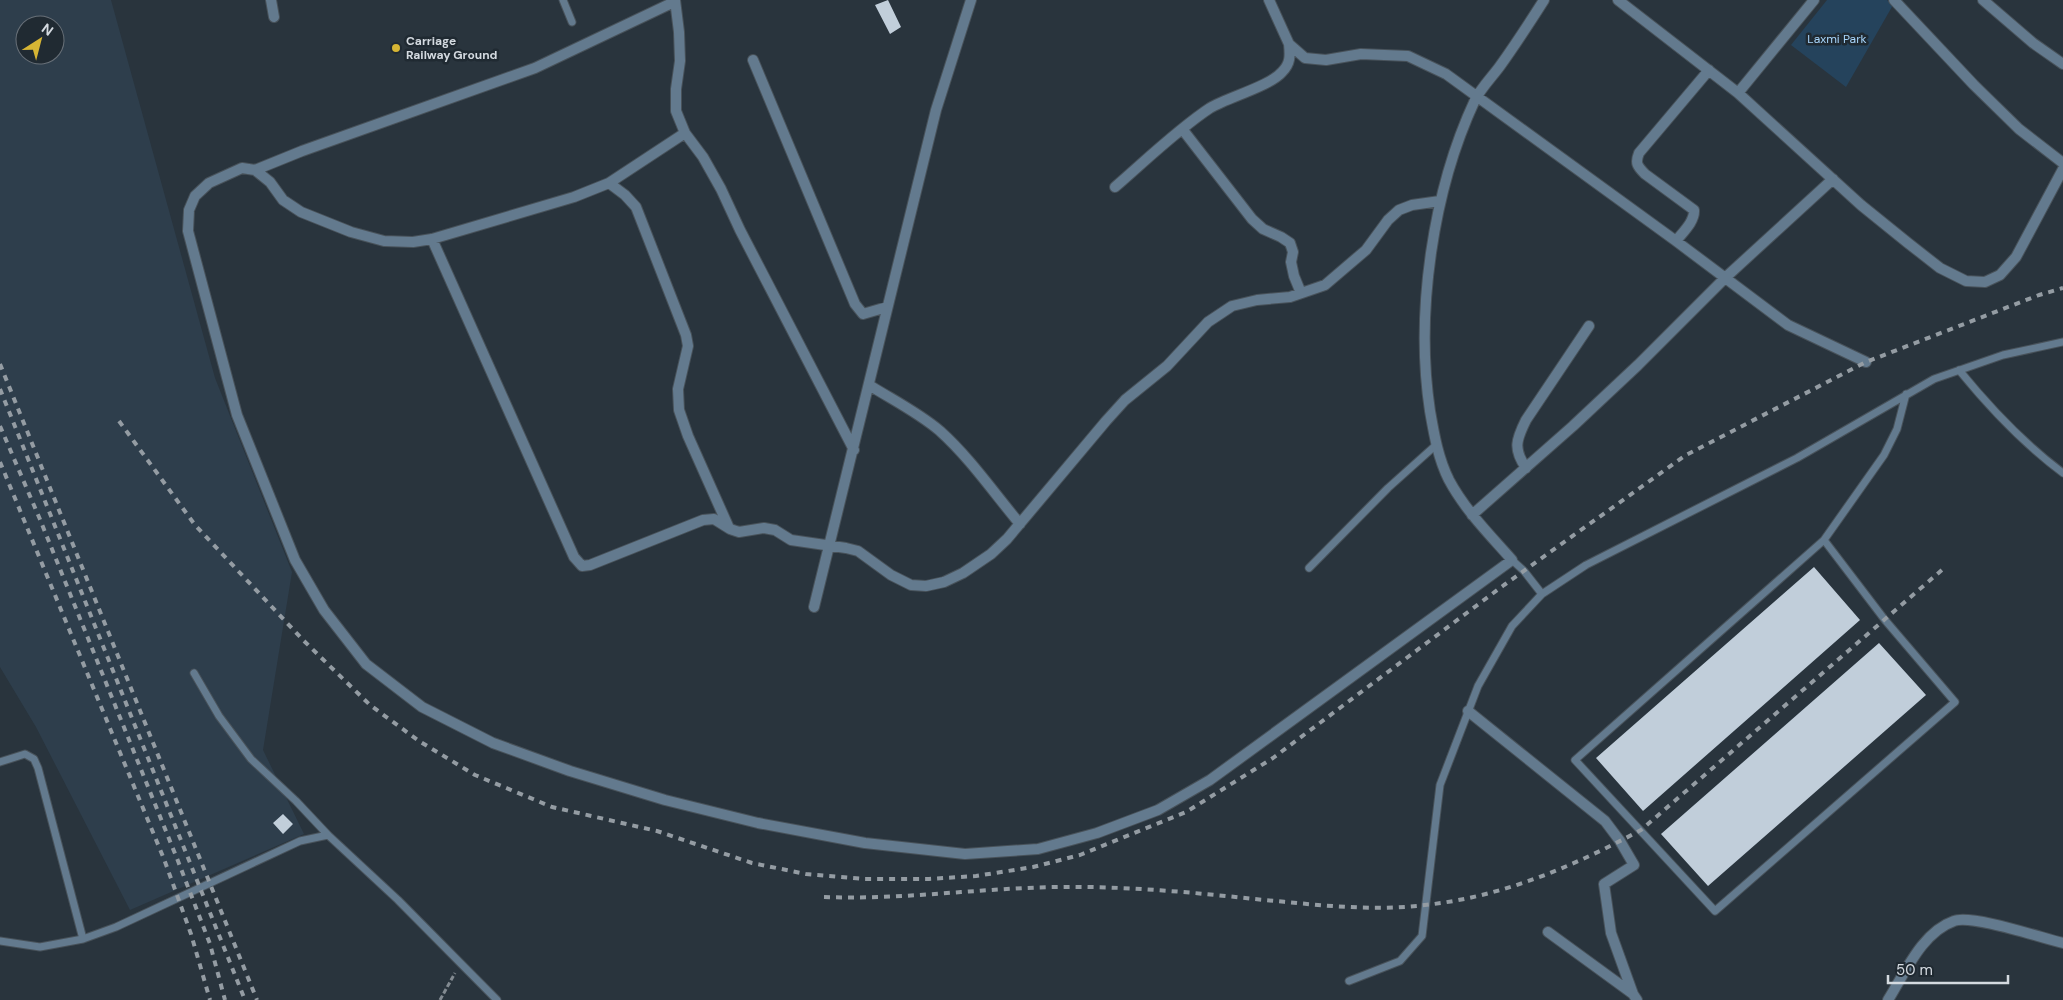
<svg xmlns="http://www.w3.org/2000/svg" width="2063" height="1000" font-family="'DM Sans',sans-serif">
	<rect width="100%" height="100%" fill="#29343d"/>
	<!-- built -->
	<path fill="#2e3e4c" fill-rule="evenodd" d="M0,0H111L215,378L292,572L263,750L304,834L130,910L36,727L0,667ZM25,25H55V55H25Z"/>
	<!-- green -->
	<path fill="#25435c" d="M1827,0H1887L1893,5L1846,87L1791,45Z"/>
	<!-- building -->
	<path fill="#c1ceda" d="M888,0L901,27L890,34L875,5Z
		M1814,567L1860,620L1643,811L1596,758Z
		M1879,643L1926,695L1708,886L1661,834Z
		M283,814L293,824L283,834L273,823Z"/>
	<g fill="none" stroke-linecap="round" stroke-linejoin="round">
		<!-- service casing -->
		<g stroke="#48525a" stroke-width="9">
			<path id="service" d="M563,0L572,22
				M1959,370C1990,408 2024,444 2063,473
				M1824,540L1885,620L1955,702L1715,911L1575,760L1824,540L1884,455L1897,429L1906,394
				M1512,560L1524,571L1542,594
				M1309,568L1388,488L1436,445
				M194,673L219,716L251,759L296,801L328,835
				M0,762L25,754L34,759L38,768L83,939
				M0,941L40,947L83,939L116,927L300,841L328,835L398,900L497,1000
				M1349,981L1400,961L1422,936L1440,785L1478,686L1512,626L1542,594L1586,565L1797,458L1934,379L2003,355L2063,342"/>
		</g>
		<!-- minor casing -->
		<g stroke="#48525a" stroke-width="12">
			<path id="minor" d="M271,0L274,17
				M675,0L679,32L680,61L676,89V111L685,133L703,157L721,189L740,230L854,450
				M1269,0L1289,44L1305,58L1326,60L1361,54L1408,56L1446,74L1676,241L1788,325L1866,362
				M1618,0L1738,93L1861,205L1908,243L1940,268L1966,281L1985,282L2000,275L2016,257L2063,169
				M1894,0L1974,85L2019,129L2063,163
				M1983,0L2033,43L2063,64
				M753,60L855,304L863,314L887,307
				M1738,93L1814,0
				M1183,130L1252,219L1263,229L1281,237L1290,243L1293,252L1291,262L1294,276L1301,293
				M685,133L609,183L574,197L432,239L413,242L384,241L351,232L301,212L283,200L270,182L255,170L242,168L209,183L195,196L189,210L188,231L237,415L295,560L324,610L366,664L422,707L493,743L570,771L665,800L758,823L865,843L965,854L1038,849L1097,833L1158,810L1210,780L1512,560C1490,535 1465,510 1449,480C1438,458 1434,434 1430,411C1415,312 1433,190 1475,100C1481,88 1492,77 1500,66C1515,45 1530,22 1544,0
				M255,170L302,151L535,68L674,2
				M609,183L625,195L636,207L686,335L688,346L678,389L679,410L688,436L729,528
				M1115,187C1144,162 1178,129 1210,108C1229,97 1270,86 1282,72C1291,63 1290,55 1289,44
				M432,239L574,557L582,566L590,565L703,520L714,519L730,529L739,532L764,528L775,530L791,540L846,548L858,551L891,575L911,585L926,586L944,582L963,573L991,554L1007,539L1106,421L1125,400L1167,366L1208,322L1232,306L1257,300L1290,297L1325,285L1366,250L1388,220L1399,210L1412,205L1440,201
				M1676,241C1683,232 1695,221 1694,210L1645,174C1637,166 1635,163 1639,153L1709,70
				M869,385C893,400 919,413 940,431C970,458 994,493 1020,524
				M1526,468C1513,449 1516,440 1526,420L1589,326
				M1472,515L1573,426L1638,365L1726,277L1833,179
				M814,607L936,110L971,0
				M1468,711L1605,821L1620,841L1634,865L1604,884L1611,933L1633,994
				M1548,932L1633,994L1637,1000
				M1888,1000C1905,973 1922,932 1954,921C1971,914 2042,938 2063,943"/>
		</g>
		<!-- path -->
		<path stroke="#828a91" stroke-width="3" stroke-dasharray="5 2.5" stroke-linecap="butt" d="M440,1000L455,973"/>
		<!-- service -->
		<use href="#service" stroke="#637a8e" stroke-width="7"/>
		<!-- minor -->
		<use href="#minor" stroke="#637a8e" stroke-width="10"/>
		<!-- rail -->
		<path stroke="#949ca3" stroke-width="4" stroke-dasharray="6 6" stroke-linecap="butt" d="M0,364L257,1000
			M0,389L245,1000
			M119,421L195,525L304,641L370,705L419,741L475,775L552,807L657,831L752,863L806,874L864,879H929L976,876L1033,867L1080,855L1186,812L1273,758L1504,585L1686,455L1866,362L2039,295L2063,288
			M0,426L39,517L178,861L210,944L225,1000
			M0,462L164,859L191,934L210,1000
			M824,897C902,900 980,888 1058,887C1122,886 1190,892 1254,899C1311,904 1368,912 1425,905C1502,897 1574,866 1641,830L1943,569"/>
	</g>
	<!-- markers -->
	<circle fill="#d6b534" stroke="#202a32" stroke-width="2" cx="396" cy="48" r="5"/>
	<g text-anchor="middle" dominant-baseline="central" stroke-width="5" stroke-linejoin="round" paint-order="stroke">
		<!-- park labels -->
		<g font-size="12" fill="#a7d5fb" stroke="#202a32">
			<text x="1837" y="39">Laxmi Park</text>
		</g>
		<!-- poi labels -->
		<g font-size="12" font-weight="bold" fill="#d4dae0" stroke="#202a32" text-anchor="start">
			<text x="406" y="41">Carriage<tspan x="406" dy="14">Railway Ground</tspan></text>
		</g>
	</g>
	<!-- north arrow -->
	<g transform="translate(40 40) rotate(36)"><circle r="24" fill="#202a32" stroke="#687078"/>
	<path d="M0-4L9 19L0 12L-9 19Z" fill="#d6b534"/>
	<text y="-8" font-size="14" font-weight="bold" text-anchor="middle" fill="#d4dae0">N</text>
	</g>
	<!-- scale -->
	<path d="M1888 975v8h120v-8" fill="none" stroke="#d4dae0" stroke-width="2.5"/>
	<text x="1896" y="975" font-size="15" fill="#d4dae0" stroke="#202a32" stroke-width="4" paint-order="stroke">50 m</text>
</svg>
